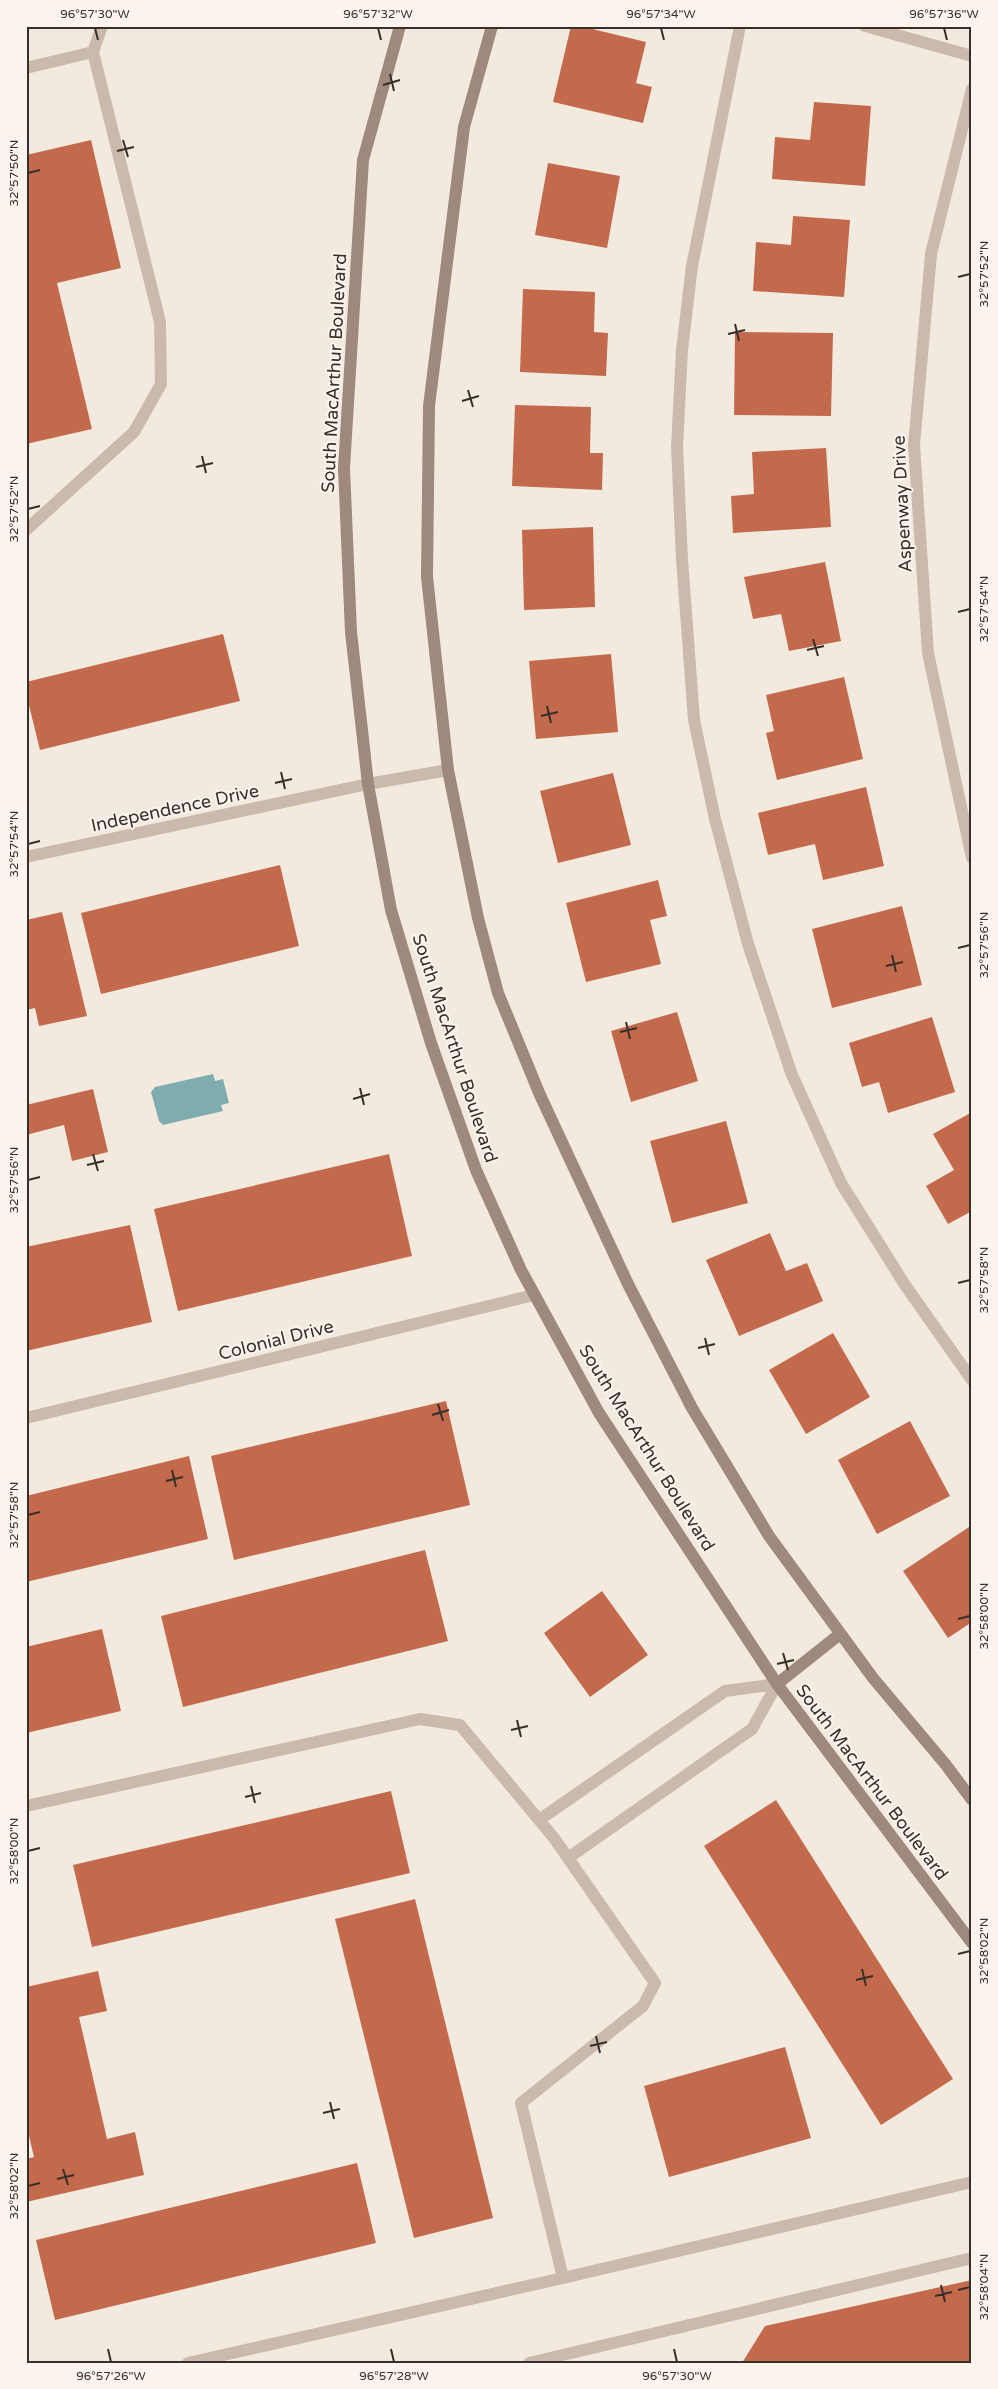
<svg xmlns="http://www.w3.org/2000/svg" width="998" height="2389" font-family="'Varela Round',sans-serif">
	<rect width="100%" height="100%" fill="#f3eadf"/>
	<!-- water -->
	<path fill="#7fadaf" d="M213,1074L215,1081L223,1079L229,1103L221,1105L223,1111L163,1125L159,1121L151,1092L155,1087Z"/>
	<!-- building -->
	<path fill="#c36a4d" d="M571,26H580L646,42L636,83L652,87L643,123L553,102Z
		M814,102L871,106L865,186L772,179L775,137L810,140Z
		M91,140L121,268L57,283L92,429L26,444V155Z
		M548,163L620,176L607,248L535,235Z
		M793,216L850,220L844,297L753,291L756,242L791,245Z
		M523,289L595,292L594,332L608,333L606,376L520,372Z
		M735,332L833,333L831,416L734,415Z
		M515,405L591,407L590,453H603L602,490L512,486Z
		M826,448L831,527L733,533L731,496L754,494L752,452Z
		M593,527L595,607L524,610L522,530Z
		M825,562L841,641L789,651L781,614L753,619L744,577Z
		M223,634L240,701L40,750L26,693V682Z
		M611,654L618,732L536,739L529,661Z
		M844,677L863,759L777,780L766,733L774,731L766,695Z
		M613,773L631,845L558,863L540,791Z
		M866,787L884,866L823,880L815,844L768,855L758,813Z
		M280,865L299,946L101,994L81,913Z
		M658,880L667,916L650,920L661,964L586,982L566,903Z
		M902,906L922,985L832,1008L812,929Z
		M62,912L87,1016L39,1026L35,1008L26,1010V920Z
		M677,1012L698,1081L631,1102L611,1031Z
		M932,1017L955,1092L888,1113L879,1082L862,1087L849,1043Z
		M93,1089L108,1152L72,1161L64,1125L26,1135V1105Z
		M972,1112V1211L948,1224L926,1186L954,1170L933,1134Z
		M726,1121L748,1203L672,1223L650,1141Z
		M389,1154L412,1256L178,1311L154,1209Z
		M130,1225L152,1322L26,1351V1247Z
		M770,1233L786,1271L807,1263L823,1301L739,1336L706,1260Z
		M833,1333L870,1397L806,1434L769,1370Z
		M446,1401L470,1505L234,1560L211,1456Z
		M910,1421L950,1496L877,1534L838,1460Z
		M189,1456L208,1539L26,1582V1496Z
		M972,1525V1622L948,1638L903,1571Z
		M425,1550L448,1641L183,1707L161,1616Z
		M602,1591L648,1655L590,1697L544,1633Z
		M102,1629L121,1711L26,1733V1647Z
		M391,1791L410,1873L92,1947L73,1865Z
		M776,1800L953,2079L881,2125L704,1846Z
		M415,1899L493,2218L414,2238L335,1919Z
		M98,1971L107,2011L79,2017L107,2139L135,2132L144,2175L26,2202V2159L34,2157L26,2123V1987Z
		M785,2047L811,2138L669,2177L644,2086Z
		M357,2163L376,2243L55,2320L36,2240Z
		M972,2280V2363H742L765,2326Z"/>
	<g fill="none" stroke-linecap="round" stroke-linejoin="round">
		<!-- service -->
		<path stroke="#cbbaab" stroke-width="12" d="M740,26L692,266L682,350L677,447L682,559L694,720L715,819L748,944L792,1075L841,1183L905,1285L972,1380
			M26,68L93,52
			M26,530L134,432L161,384L160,322L93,52L102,26
			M26,1806L420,1719L460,1725L554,1838L655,1983L643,2006L521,2103L563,2278L188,2363
			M539,1820L725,1691L777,1684
			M568,1858L752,1729L777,1684
			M563,2278L972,2182
			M529,2363L972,2258"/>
		<!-- minor -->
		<path stroke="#cbbaab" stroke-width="12" d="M865,26L972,56
			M972,89L931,254L914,445L928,653L972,858
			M26,857L368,784L448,770
			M26,1418L534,1295"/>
		<!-- secondary -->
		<path stroke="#9f897c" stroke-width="12" d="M400,26L363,160L344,468L351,632L368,784L391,910L431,1043L476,1170L521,1270L599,1413L777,1684L972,1943
			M492,26L464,127L429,406L427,577L448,770L478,918L498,993L540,1095L628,1284L692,1408L769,1536L873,1678L946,1765L972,1800
			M777,1684L840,1634"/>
	</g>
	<!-- ticks -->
	<path fill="none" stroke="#392f2a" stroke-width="2" d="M95,28L98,40M378,28L381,40M661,28L664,40M944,28L947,40M390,74L394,91M383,85L400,80M123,140L128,157M117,151L134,147M28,173L40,170M958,277L970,274M735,324L739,341M728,334L745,330M468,390L473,407M462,401L479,396M202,456L206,473M196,467L213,463M28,509L40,506M958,612L970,609M813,639L818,656M807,650L824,646M547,706L551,723M541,716L558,712M281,772L285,789M275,783L292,779M28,844L40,841M958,948L970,945M892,955L896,972M886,966L903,962M626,1022L630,1039M620,1032L637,1028M360,1088L364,1105M353,1099L370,1094M93,1154L98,1171M87,1165L104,1161M28,1180L40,1177M958,1283L970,1280M705,1338L709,1355M698,1348L715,1344M438,1404L443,1421M432,1415L449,1410M172,1470L176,1487M166,1481L183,1477M28,1515L40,1512M958,1619L970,1616M783,1653L788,1670M777,1664L794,1660M517,1720L521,1737M511,1730L528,1726M251,1786L255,1803M245,1797L261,1793M28,1851L40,1848M958,1954L970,1951M862,1969L866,1986M856,1980L873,1976M596,2036L600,2053M590,2046L607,2042M330,2102L334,2119M323,2113L340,2109M63,2169L68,2185M57,2179L74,2175M28,2186L40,2183M941,2285L945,2302M958,2290L970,2287M935,2296L952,2292M108,2349L111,2362M391,2349L394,2362M674,2349L677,2362"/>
	<g text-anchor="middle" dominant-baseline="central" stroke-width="4" stroke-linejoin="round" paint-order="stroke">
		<!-- street labels -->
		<g font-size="18" fill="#392f2a" stroke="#faf4ec">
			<text transform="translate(334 373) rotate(-87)">South MacArthur Boulevard</text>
			<text transform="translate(902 504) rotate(-93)">Aspenway Drive</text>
			<text transform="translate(175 808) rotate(-12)">Independence Drive</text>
			<text transform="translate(455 1048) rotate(72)">South MacArthur Boulevard</text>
			<text transform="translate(276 1340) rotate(-14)">Colonial Drive</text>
			<text transform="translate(647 1448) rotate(58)">South MacArthur Boulevard</text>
			<text transform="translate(872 1782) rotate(53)">South MacArthur Boulevard</text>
		</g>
	</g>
	<!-- border -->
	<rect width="998" height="2389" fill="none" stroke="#faf4ec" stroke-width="55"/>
	<rect x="28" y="28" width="942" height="2334" fill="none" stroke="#392f2a" stroke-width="2"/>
	<g font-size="12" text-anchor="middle" fill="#392f2a">
		<text x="95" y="18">96°57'30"W</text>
		<text x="378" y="18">96°57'32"W</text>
		<text x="661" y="18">96°57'34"W</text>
		<text x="944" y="18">96°57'36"W</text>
		<text transform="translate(14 173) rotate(-90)" y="4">32°57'50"N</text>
		<text transform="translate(984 274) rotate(-90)" y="4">32°57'52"N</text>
		<text transform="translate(14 509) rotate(-90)" y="4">32°57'52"N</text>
		<text transform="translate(984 609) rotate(-90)" y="4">32°57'54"N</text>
		<text transform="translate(14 844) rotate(-90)" y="4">32°57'54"N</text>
		<text transform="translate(984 945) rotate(-90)" y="4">32°57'56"N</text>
		<text transform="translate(14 1180) rotate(-90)" y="4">32°57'56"N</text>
		<text transform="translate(984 1280) rotate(-90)" y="4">32°57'58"N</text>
		<text transform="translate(14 1515) rotate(-90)" y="4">32°57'58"N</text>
		<text transform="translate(984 1616) rotate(-90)" y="4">32°58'00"N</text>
		<text transform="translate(14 1851) rotate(-90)" y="4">32°58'00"N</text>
		<text transform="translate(984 1951) rotate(-90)" y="4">32°58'02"N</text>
		<text transform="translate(14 2186) rotate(-90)" y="4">32°58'02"N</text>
		<text transform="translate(984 2287) rotate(-90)" y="4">32°58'04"N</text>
		<text x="111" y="2380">96°57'26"W</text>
		<text x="394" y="2380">96°57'28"W</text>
		<text x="677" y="2380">96°57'30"W</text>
	</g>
</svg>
